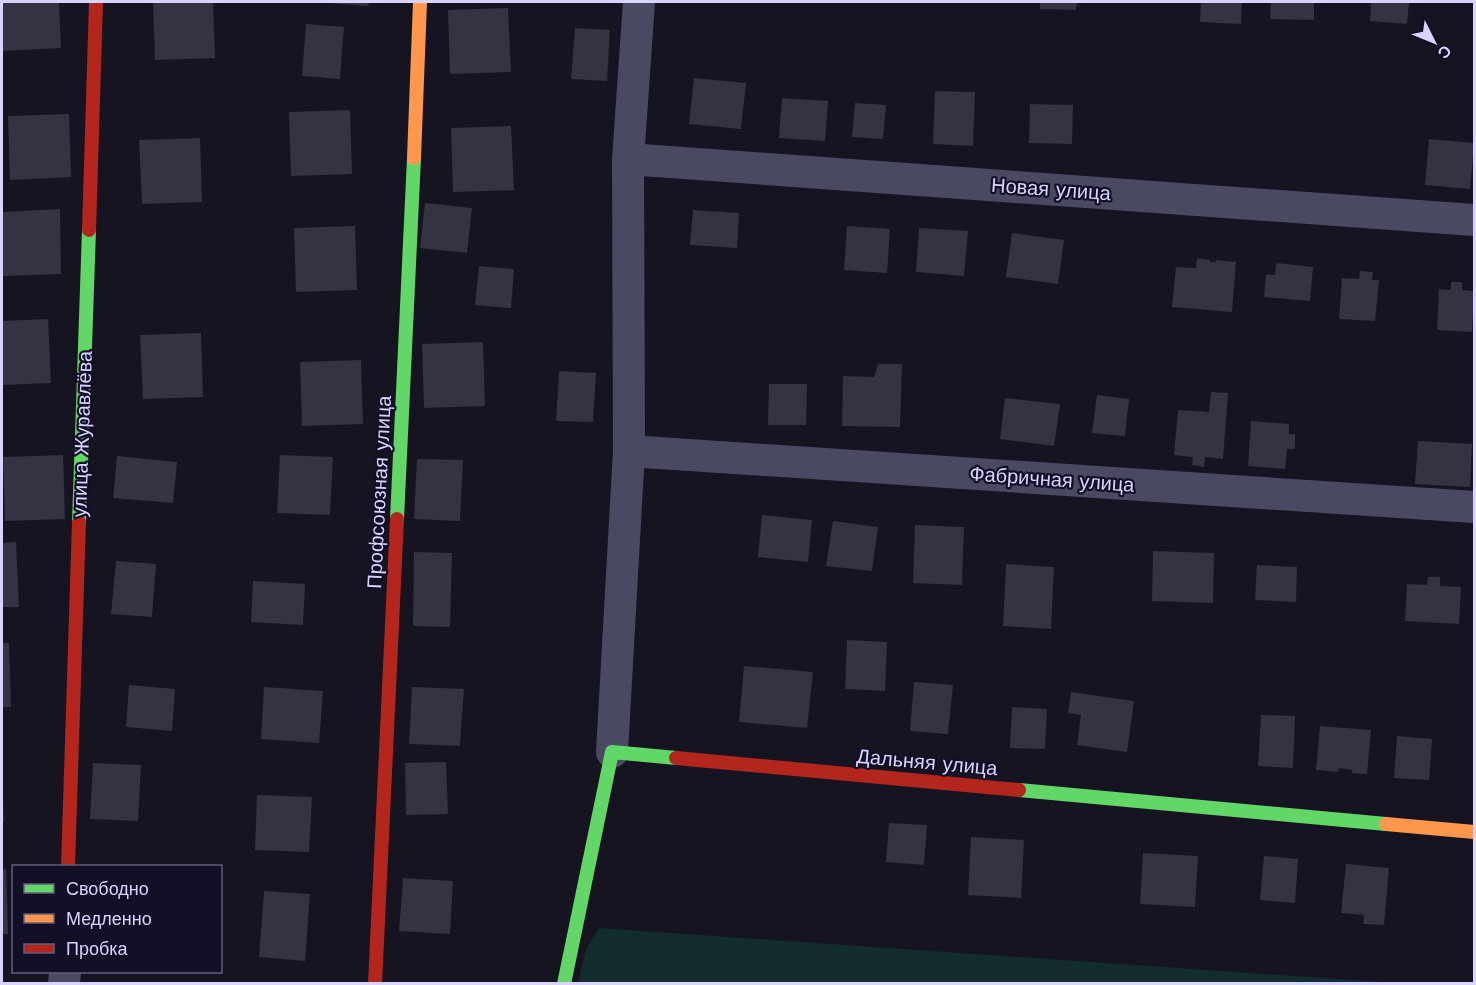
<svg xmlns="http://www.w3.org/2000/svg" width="1476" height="985" font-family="'Work Sans',sans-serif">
	<rect width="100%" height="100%" fill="#161421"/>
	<!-- green -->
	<path fill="#132c2d" d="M599,928L1396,983L578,984L586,949Z"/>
	<!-- building -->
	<path fill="#343243" d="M2,2H59L61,48L2,51Z
		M153,2H213L215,58L155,60Z
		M329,2H369L368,6L329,3Z
		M1040,2H1077L1076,10L1040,9Z
		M1201,2H1242L1241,24L1200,22Z
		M1271,2H1314V20L1270,19Z
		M1371,2H1409L1407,24L1370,21Z
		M508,8L511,72L450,74L448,10Z
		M306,24L344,27L340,79L302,76Z
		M575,28L610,30L607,81L571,79Z
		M694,78L746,83L741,129L689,124Z
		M935,91L975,92L973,146L933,144Z
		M782,98L828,101L825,141L779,138Z
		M855,103L886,105L883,139L852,137Z
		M1030,104L1073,105L1072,144L1029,143Z
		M350,110L352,174L291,176L289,112Z
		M69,114L71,177L10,180L8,116Z
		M511,126L514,190L453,192L451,128Z
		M200,138L202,202L142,204L139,140Z
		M1429,139L1474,143L1470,189L1425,185Z
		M425,203L472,208L467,253L420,248Z
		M60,209L61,274L2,276V212Z
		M693,210L739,213L737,248L690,245Z
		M355,226L357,290L296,292L294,228Z
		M847,226L890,229L887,273L844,270Z
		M919,228L968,231L964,276L916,272Z
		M1012,233L1064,240L1058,284L1006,277Z
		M1197,258L1210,260V262H1216V260L1236,262L1232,312L1172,307L1176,267L1196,268Z
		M1276,263L1313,267L1310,301L1264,297L1266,274L1275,275Z
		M479,266L514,269L511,308L475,305Z
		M1360,271L1373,272L1372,280H1379L1375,321L1339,319L1342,278L1359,279Z
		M1451,282H1462V290L1474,291L1472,332L1437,330L1439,289L1451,290Z
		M48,319L51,383L2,385V321Z
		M201,333L203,397L143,399L140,335Z
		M483,342L485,406L424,408L422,344Z
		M361,360L363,424L302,426L300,362Z
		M878,364H902L900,427L842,426L843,376L874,377Z
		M559,371L596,373L593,422L556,421Z
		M769,384H807L806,425H768Z
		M1211,392L1228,393L1223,459L1205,457L1204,467L1192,465L1193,457L1174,455L1178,410L1209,412Z
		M1097,395L1129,399L1125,436L1092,433Z
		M1005,398L1060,404L1054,446L1000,439Z
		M1251,421L1289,424V434H1295V449H1287L1285,469L1248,466Z
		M1418,441L1472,444L1470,487L1415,484Z
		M63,455L65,519L5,521L3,457Z
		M280,455L333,457L330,515L277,513Z
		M117,456L177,462L173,503L113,498Z
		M417,459L463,460L460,521L414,519Z
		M762,515L812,520L808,562L758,557Z
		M833,521L878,527L872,571L826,566Z
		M915,525L964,527L962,585L913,583Z
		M16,542L19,607H2V543Z
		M1153,551L1214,553L1213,603L1152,601Z
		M414,552L452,553L450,627L413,626Z
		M116,561L156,564L152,617L111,614Z
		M1006,564L1054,567L1051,629L1003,626Z
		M1257,565L1297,567L1296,602L1255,600Z
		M1428,577H1440V586L1461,587L1459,624L1405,621L1407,584L1427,585Z
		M253,581L305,584L303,625L251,622Z
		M847,640L887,642L885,691L845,689Z
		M2,643H9L11,707H2Z
		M744,666L813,672L807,728L739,722Z
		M914,682L953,685L948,734L910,731Z
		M129,685L175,689L172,731L126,727Z
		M264,687L323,691L319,743L261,739Z
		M412,687L464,689L460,746L409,744Z
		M1071,692L1134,701L1127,752L1077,745L1081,715L1068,713Z
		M1012,707L1047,709L1045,749L1010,748Z
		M1261,715L1295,716L1293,768L1258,766Z
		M1320,726L1371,730L1367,774L1352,773V770L1339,768L1338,772L1316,770Z
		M1397,736L1432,739L1429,780L1394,778Z
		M446,762L448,814L406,815L405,763Z
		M93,763L141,765L138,821L90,819Z
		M2,793H3L4,821L2,822Z
		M257,795L312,797L309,852L255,850Z
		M889,823L927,825L924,865L886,862Z
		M971,837L1024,840L1021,898L968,895Z
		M1143,853L1198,856L1195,907L1140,904Z
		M1264,856L1298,859L1295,903L1260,900Z
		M1346,864L1389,868L1384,925L1363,924L1364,915L1341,913Z
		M6,869L8,934H2V870Z
		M403,878L453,881L450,934L399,931Z
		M264,891L310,894L305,961L259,957Z"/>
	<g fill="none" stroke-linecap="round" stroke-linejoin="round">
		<!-- street -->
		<path stroke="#4a4962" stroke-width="32" d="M628,159L1474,220
			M629,451L1474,507
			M612,752L629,451L628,159L639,2
			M64,984L65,972"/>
		<!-- fast -->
		<path stroke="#63d668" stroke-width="14" d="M397,519L414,158
			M79,522L89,230
			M1019,790L1386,824
			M564,984L612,752L676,758"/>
		<!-- slow -->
		<path stroke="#ff974d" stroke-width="14" d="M414,158L420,2
			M1386,824L1474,832"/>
		<!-- jam -->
		<path stroke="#b3261e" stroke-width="14" d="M89,230L96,2
			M676,758L1019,790
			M68,866L79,522
			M375,984L397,519"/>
	</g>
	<g text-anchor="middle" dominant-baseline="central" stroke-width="4.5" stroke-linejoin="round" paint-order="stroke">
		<!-- street labels -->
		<g font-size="20" fill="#d9d4ff" stroke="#130f26">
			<text transform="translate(1051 189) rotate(4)">Новая улица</text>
			<text transform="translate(82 434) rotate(-88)">улица Журавлёва</text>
			<text transform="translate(1052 479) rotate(4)">Фабричная улица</text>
			<text transform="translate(379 492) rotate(-87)">Профсоюзная улица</text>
			<text transform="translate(927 762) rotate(5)">Дальняя улица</text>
		</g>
	</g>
	<!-- border -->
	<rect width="1476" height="985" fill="none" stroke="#d9d4ff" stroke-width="6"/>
	<!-- legend -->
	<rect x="12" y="865" width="210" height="108" fill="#130f26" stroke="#625e7d" stroke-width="1.5"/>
	<rect x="24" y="884" width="30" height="9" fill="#63d668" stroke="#625e7d" stroke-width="1.5"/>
	<text x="66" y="895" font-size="18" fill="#d9d4ff">Свободно</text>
	<rect x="24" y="914" width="30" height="9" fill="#ff974d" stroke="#625e7d" stroke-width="1.5"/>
	<text x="66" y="925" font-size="18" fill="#d9d4ff">Медленно</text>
	<rect x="24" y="944" width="30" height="9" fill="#b3261e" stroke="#625e7d" stroke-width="1.5"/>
	<text x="66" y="955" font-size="18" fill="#d9d4ff">Пробка</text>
	<!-- north arrow -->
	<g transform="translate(1434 42) rotate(133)" stroke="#130f26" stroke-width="4.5" paint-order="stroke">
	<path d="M0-4.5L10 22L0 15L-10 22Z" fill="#d9d4ff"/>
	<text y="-9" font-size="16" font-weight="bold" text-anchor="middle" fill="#d9d4ff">С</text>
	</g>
</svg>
